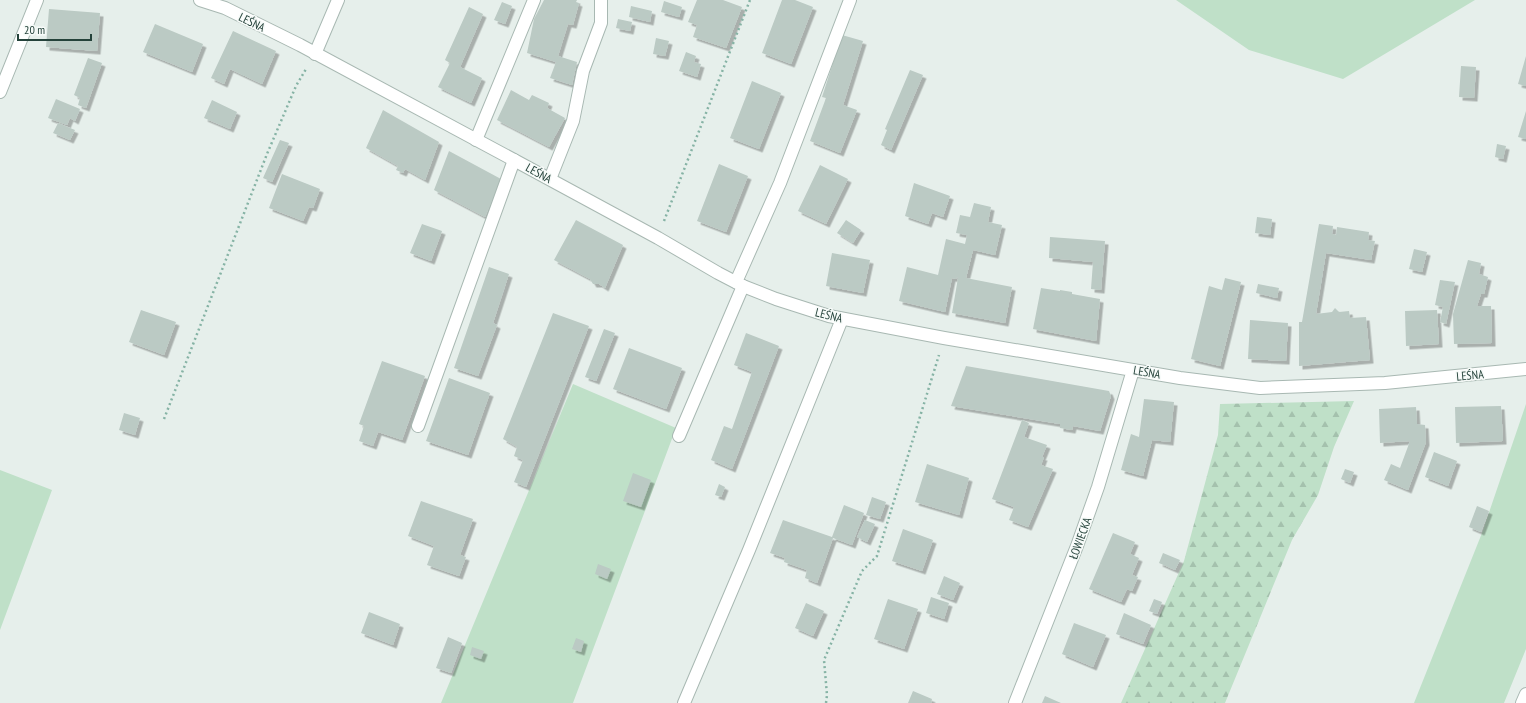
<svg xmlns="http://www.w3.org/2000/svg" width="1526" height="703" font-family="'PT Sans Narrow',sans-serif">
	<defs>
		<pattern id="forest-firs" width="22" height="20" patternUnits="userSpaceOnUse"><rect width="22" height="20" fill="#bfe0c8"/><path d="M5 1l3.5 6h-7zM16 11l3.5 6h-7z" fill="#a4c1ad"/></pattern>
		<filter id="shadow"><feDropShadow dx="3.5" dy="3.5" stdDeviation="0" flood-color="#0004"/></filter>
	</defs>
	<rect width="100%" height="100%" fill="#e6efeb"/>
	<!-- green -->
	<path fill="#bfe0c8" d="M1176,0H1475L1343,79L1249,50Z
		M573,384L676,428L573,703H441Z
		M1526,404V649L1504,703H1414L1482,533Z
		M0,470L52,490L0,630Z"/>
	<!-- forest -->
	<path fill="url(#forest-firs)" d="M1354,401L1334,447L1318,495L1292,540L1225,703H1121L1184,561L1218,435L1220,404Z"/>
	<!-- building -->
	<path fill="#bbcac4" filter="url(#shadow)" d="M544,0H577L576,2L579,3L573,25L568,24L558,56L577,62L572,85L550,78L556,62L527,53L534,19Z
		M697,0H723L742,7L726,48L693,37L697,25L688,22Z
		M782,0H795L813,7L791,64L762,53Z
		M664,1L682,7L679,17L661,12Z
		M502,2L512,6L505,24L494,20Z
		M631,6L652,11L650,22L629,17Z
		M469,7L483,14L460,67L482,78L471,103L438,87L450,63L445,60Z
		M49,9L100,13L97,51L46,47Z
		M618,19L632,22L630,31L616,28Z
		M155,24L203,44L192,72L143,52Z
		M233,31L276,51L262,84L230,69L224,84L211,78Z
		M842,35L863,41L843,105L857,110L840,153L810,141L826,98L822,97Z
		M656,38L669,41L665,56L653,54Z
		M686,52L696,56L694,62L701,64L697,77L679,71Z
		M1526,56V86L1518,84Z
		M88,58L102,63L86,108L78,105L80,98L74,95Z
		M1461,66L1476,67L1474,98L1459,97Z
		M910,70L923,75L891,150L881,145L887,130L885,129Z
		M752,81L781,93L759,149L730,138Z
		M511,90L529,100L532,95L549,103L547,108L565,118L549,147L497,120Z
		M56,99L80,109L75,121L70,118L67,125L48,118Z
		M212,100L237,112L230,129L204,118Z
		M383,110L439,142L425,180L405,169L403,173L396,170L398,166L366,148Z
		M1526,111V139L1518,137Z
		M58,123L75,130L70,140L53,133Z
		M280,140L289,143L272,182L263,178Z
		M1497,144L1506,146L1503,159L1495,157Z
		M449,151L501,179L485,217L434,190Z
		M719,164L748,176L726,232L697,221Z
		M820,165L848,179L826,224L798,211Z
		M282,174L320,189L313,208L309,207L303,221L269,208Z
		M914,183L950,196L943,217L932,213L928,224L905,216Z
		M974,203L991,207L988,222L1002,225L995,255L973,250L966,278L1012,287L1005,323L952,313L958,278L957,277L956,279L952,278L945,312L899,301L907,267L938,275L946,239L965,244L967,235L956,233L960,215L970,217Z
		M1257,217L1272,219L1270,235L1255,233Z
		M576,220L623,245L605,288L599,284H593L590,279L554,260Z
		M846,220L861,230L853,243L837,233Z
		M422,224L442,231L431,261L410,253Z
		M1319,224L1333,226L1332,234L1336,235L1337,227L1369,232L1368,240L1375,241L1371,260L1326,253L1316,314L1332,312L1335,308L1339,312L1349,311L1350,318L1366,317L1370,360L1299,366V322H1302Z
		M1050,237L1105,241L1101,290L1091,289L1093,262L1049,258Z
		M1414,249L1427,252L1422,272L1409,269Z
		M832,253L870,260L863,293L826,286Z
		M1468,260L1481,263L1479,274L1488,277L1484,294H1481L1477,306H1491L1492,343L1454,344L1453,314Z
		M489,267L509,274L493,323L497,325L478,376L454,368Z
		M1225,278L1241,282L1220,366L1191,359L1209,286L1222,290Z
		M1440,280L1455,282L1446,324L1440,322L1443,307L1435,305Z
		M1258,284L1279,288L1277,298L1256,293Z
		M1041,288L1060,291V290L1072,292V294L1100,299L1096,341L1033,329Z
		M141,310L176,322L164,355L129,342Z
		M1437,310L1439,344L1406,346L1405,311Z
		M553,313L589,326L526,487L514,482L523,460L514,456L517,447L503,439Z
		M1250,320L1288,323L1286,361L1248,359Z
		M604,329L615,333L596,381L585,377Z
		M746,333L779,346L732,469L711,460L724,426L732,429L752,372L734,365Z
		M629,348L682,368L666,409L613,389Z
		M382,361L425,376L402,440L378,432L373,446L359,441L364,426L359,424Z
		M966,366L1109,391L1111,396L1100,431L1073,426L1072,430L1060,428V424L951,406Z
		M449,378L490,393L468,455L426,441Z
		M1144,399L1174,402L1170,442L1152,440L1143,476L1121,470L1131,434L1139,437Z
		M1501,406L1503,441L1456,443L1455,407Z
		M1416,407L1417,424L1425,425L1426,442L1408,490L1384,480L1391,464L1400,468L1410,441L1380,443L1379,409Z
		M124,413L140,418L135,435L119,430Z
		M1022,420L1029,423L1024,437L1047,445L1042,457H1044L1041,465L1053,469L1028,527L1009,520L1014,507L992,499Z
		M1434,452L1457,461L1448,486L1425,477Z
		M927,464L969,478L959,515L915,502Z
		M1345,469L1354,472L1350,483L1341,479Z
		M633,473L651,480L641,507L623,501Z
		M719,484L725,487L721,497L715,495Z
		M872,497L886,502L880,519L866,515Z
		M421,501L473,519L460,555L466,557L459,576L427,565L434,546L408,536Z
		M844,505L864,513L852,545L833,538L817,583L805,578L807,570L784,562L785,558L770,553L783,520L832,537Z
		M1477,506L1489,511L1481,532L1469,527Z
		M865,520L875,524L867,542L857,537Z
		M903,529L933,540L922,571L892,561Z
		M1113,533L1135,542L1130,554L1139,558L1132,575L1138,577L1132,591L1127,589L1121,602L1089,589Z
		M1163,553L1180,560L1175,570L1159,563Z
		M598,564L611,569L607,579L595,574Z
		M944,576L960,583L953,600L937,594Z
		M931,597L949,603L944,619L926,613Z
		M888,599L918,609L904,649L874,639Z
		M1154,599L1162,602L1157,614L1149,611Z
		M806,603L824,611L813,636L795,628Z
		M369,612L400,624L393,645L361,633Z
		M1124,613L1151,625L1143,644L1116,634Z
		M1074,623L1106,635L1093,667L1062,654Z
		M448,637L462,643L451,673L436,668Z
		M576,638L584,641L581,652L572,649Z
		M472,647L484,651L481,659L470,655Z
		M913,691L932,699L931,703H908Z
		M1045,696L1061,703H1042Z"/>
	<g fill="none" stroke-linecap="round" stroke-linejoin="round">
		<!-- lane casing -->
		<g stroke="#a8b8b2" stroke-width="14">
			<path id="lane" d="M315,54L338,0
				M476,140L534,0
				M550,179L573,121L583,71L601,23V0
				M736,282L780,183L850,0
				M418,426L514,160
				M679,436L743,286
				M684,703L749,550L842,319"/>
		</g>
		<!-- street casing -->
		<g stroke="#a8b8b2" stroke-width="14">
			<path id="street" d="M200,0L225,8L300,45L514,160L658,238L718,273L743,286L776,299L829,316L944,338L1180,378L1260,388L1385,383L1526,369
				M0,92L37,0
				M1015,703L1077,546L1098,487L1133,370
				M1522,703L1526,694"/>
		</g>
		<!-- path -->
		<path stroke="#86b3a5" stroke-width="2.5" stroke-dasharray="2 3" stroke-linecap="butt" d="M664,221L750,0
			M164,419L267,154L296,86L306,69
			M826,703L827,695L824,660L862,571L877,556L939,355"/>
		<!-- lane -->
		<use href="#lane" stroke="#fff" stroke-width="12"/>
		<!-- street -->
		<use href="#street" stroke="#fff" stroke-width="12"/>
	</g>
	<g text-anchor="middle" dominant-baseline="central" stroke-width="3" stroke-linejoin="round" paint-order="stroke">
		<!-- street labels -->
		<g font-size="12" fill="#24423a" stroke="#f7fbf9">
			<text transform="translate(252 22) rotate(26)">LEŚNA</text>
			<text transform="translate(539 173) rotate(29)">LEŚNA</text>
			<text transform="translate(829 315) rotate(14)">LEŚNA</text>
			<text transform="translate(1147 372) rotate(10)">LEŚNA</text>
			<text transform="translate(1470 375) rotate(-5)">LEŚNA</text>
			<text transform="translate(1080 538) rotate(-70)">ŁOWIECKA</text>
		</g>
	</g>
	<!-- scale -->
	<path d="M18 34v6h73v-6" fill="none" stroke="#24423a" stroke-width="2"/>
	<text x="24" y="34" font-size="12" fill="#24423a" stroke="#f7fbf9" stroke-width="3" paint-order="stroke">20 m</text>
</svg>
